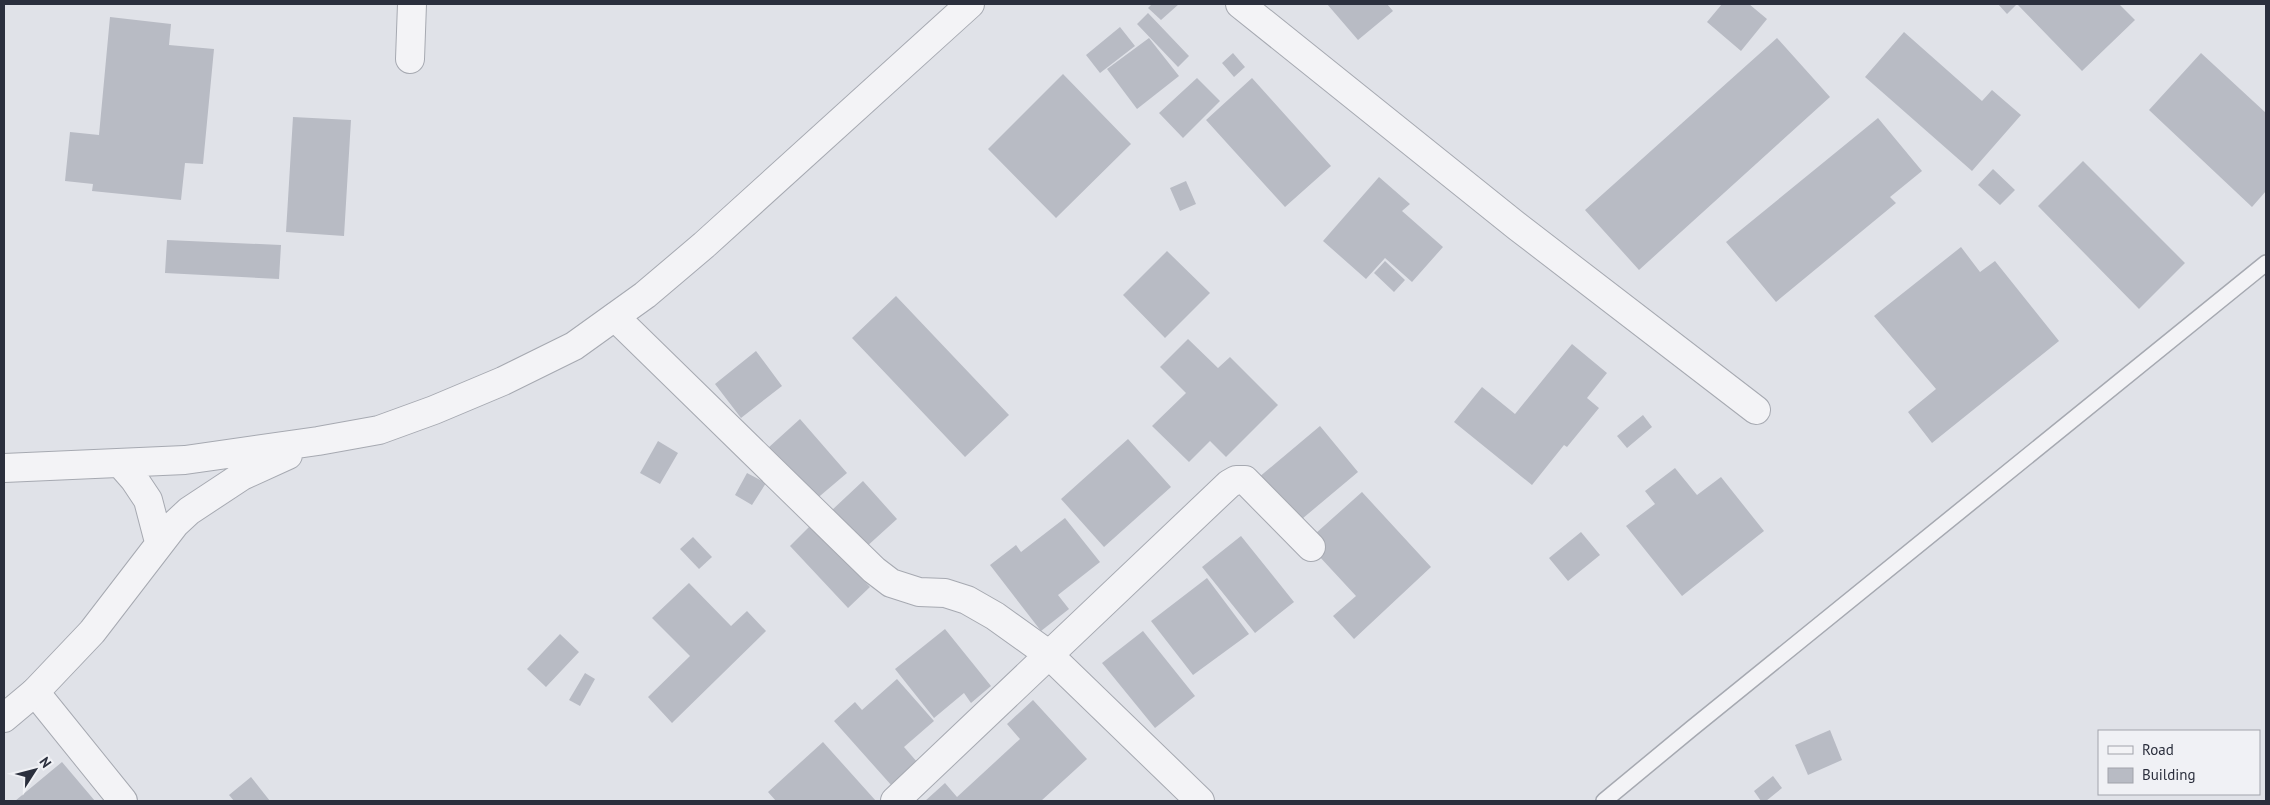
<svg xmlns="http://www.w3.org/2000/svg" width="2270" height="805" font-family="'PT Sans',sans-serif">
	<rect width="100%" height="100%" fill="#e0e2e8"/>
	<!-- building -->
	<path fill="#b8bbc4" d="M1152,4H1179L1161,20L1148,8Z
		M1327,4H1387L1393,11L1358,40Z
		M1722,4H1749L1767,19L1741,51L1707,22Z
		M1998,4H2119L2135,20L2082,71L2017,4L2007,14Z
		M1148,13L1189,56L1178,67L1137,24Z
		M110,17L171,24L169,45L214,49L203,164L185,163L181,200L92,191L93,184L65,181L70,132L99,135Z
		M1120,27L1135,46L1100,73L1086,55Z
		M1904,32L1982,101L1992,90L2021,115L1972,171L1865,77Z
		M1149,38L1179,76L1137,109L1107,69Z
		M1777,38L1830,97L1639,270L1585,210Z
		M1233,53L1245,67L1234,77L1222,63Z
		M2201,53L2266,113V191L2252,207L2149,110Z
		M1063,74L1131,144L1056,218L988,149Z
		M1197,78L1220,101L1183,138L1159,113Z
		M1252,78L1331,166L1285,207L1206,120Z
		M293,117L351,120L344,236L286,232Z
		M1878,118L1922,171L1890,197L1896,203L1776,302L1726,242Z
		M2083,161L2185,263L2139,309L2038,206Z
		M1993,169L2015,190L2000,205L1978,185Z
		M1379,177L1410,204L1402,211L1443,247L1412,282L1385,258L1366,279L1323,241Z
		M1186,181L1196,204L1180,211L1170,188Z
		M167,240L281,245L279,279L165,273Z
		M1961,247L1980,272L1995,261L2059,341L1932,443L1908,412L1936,389L1874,316Z
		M1167,251L1210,293L1165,338L1123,295Z
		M1385,261L1405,280L1394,292L1374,273Z
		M896,296L1009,415L965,457L852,338Z
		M1188,339L1218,368L1230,357L1278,405L1226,457L1210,441L1189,462L1152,426L1186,393L1160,367Z
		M1572,344L1607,373L1587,398L1599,408L1567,447L1564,445L1532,485L1454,422L1482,387L1515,414Z
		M756,351L782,386L741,418L715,384Z
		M1643,415L1652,427L1627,448L1617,436Z
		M800,419L847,473L814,501L768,448Z
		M1320,426L1358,472L1290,529L1252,483Z
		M1128,439L1171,487L1104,547L1061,499Z
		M658,441L678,453L660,484L640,473Z
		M1675,468L1697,495L1721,477L1764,531L1682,596L1626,526L1655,504L1645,491Z
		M747,473L766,483L752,505L735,495Z
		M863,481L897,519L865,548L831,511Z
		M1362,492L1431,567L1354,639L1333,616L1356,596L1306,542Z
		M1065,518L1100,562L1058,595L1069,609L1041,631L990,565L1016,545L1021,552Z
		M811,525L870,587L848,608L790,546Z
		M1581,532L1600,555L1568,581L1549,558Z
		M1241,536L1294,602L1255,633L1202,567Z
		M693,537L712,557L699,569L680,549Z
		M1207,578L1249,634L1193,675L1151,621Z
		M689,583L731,626L747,611L766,631L672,723L648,697L690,656L652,618Z
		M945,629L991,686L971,703L964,693L934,718L895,669Z
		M1143,631L1195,696L1155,728L1102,663Z
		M560,634L579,652L546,687L527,669Z
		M585,673L595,679L580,706L569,700Z
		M897,679L934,721L904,747L918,763L892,786L834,721L855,702L862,710Z
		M1033,700L1087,759L1041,801H925L945,783L957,797L1020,739L1007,724Z
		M1830,730L1842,760L1808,775L1795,745Z
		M823,742L876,801H776L768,792Z
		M62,762L95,801H15Z
		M1773,776L1782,788L1766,801H1761L1754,791Z
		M251,777L270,801H234L229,795Z"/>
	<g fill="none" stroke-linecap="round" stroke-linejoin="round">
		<!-- service casing -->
		<g stroke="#a6a9b1" stroke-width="18">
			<path id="service" d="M1604,801L1691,729L2266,263"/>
		</g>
		<!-- minor casing -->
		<g stroke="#a6a9b1" stroke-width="30">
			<path id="minor" d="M1240,4L1518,227L1756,410
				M410,59L412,4
				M615,317L874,570L891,583L919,592L945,593L967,600L995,616L1048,654L1200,801
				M35,692L123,801
				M895,801L1229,484L1236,480H1245L1311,547"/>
		</g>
		<!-- tertiary casing -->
		<g stroke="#a6a9b1" stroke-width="30">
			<path id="tertiary" d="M120,463L134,479L148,500L159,542
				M4,468L185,460L318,441L379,430L434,410L503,381L574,346L645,295L704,245L970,4
				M4,718L35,692L92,632L175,524L189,511L242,476L288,455"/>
		</g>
		<!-- service -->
		<use href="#service" stroke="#f3f3f6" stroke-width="15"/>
		<!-- minor -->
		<use href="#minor" stroke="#f3f3f6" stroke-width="28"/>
		<!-- tertiary -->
		<use href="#tertiary" stroke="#f3f3f6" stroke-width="28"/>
	</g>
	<!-- border -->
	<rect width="2270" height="805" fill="none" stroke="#2b2f3d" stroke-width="10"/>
	<!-- legend -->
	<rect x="2098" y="730" width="162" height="65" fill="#f0f1f5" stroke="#a1a3ab"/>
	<rect x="2108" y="746" width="25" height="8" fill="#f3f3f6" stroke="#a1a3ab"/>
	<text x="2142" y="755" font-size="15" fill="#2b2f3d">Road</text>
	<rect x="2108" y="768" width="25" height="15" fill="#b8bbc4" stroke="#a1a3ab"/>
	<text x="2142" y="780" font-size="15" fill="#2b2f3d">Building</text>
	<!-- north arrow -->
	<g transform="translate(35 770) rotate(54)" stroke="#f0f1f5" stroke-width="4" paint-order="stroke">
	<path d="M0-4L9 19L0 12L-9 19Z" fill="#2b2f3d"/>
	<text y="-8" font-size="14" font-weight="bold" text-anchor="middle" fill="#2b2f3d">N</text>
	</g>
</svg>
